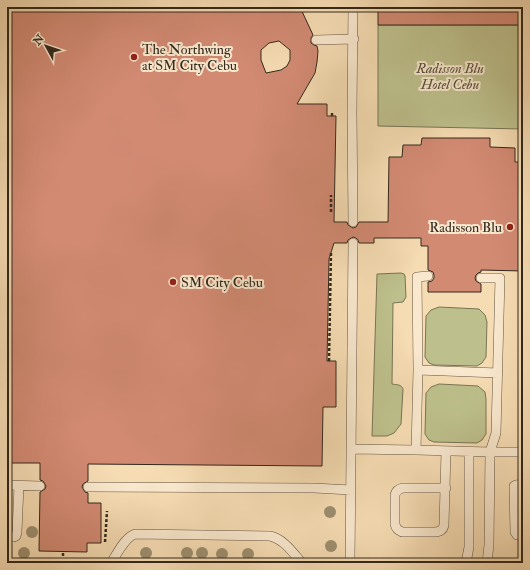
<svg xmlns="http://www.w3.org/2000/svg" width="530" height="570" font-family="'IM FELL Double Pica',serif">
	<rect width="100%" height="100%" fill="#f6dcb3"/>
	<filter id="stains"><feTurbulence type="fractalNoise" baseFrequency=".005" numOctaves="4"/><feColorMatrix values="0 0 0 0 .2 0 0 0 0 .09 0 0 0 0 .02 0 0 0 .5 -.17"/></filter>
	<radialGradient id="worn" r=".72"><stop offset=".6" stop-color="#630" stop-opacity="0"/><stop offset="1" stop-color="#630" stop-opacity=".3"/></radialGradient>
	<!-- green -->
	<path fill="#bdc08c" stroke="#787454" d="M378,25H523V129L378,126Z
		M401,273L404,274L405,276L406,297L403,302L393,303L392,384C397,385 401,384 403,389L401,424L394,433L387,436H372L377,274Z
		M439,307L479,309L485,315L487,322L486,357L482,363L477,366L434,365L429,363L425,357L426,316L431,310Z
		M439,384L478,386L485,392L486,399V434L482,440L477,443L434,442L429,440L425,434L426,393L431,387Z"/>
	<!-- building -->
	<path fill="#d28a73" stroke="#32281c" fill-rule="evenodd" d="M7,7H300L313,35L311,38V43L314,45L317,46L318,51L317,62L315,73L297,104H327V116H336L334,222H347L348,225L353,228L356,227L359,222H388L389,157H402L403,145H421L422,138H490V147L515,148V162H523V271L481,270V272L478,273L476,275L475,278L476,281L481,284V292H428V282L432,281L434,278V275L433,272L428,270V246H421V238H374V243H359L358,240L356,238L353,237L348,240L347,243H334L329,259L327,361H336V407H323L322,466L88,464V481L83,484L82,487L85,492L88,493V503H101V543H87V552L39,551L40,492L45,489L46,486L43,481L40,480V463H7ZM279,41L290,50V60L287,66L281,70L266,73L261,60V50L269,43Z
		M378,7H523V25H378Z"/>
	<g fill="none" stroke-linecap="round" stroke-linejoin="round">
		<!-- service casing -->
		<g stroke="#635542" stroke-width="10">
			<path id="service" d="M316,40L354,39
				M353,222L352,112L353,7
				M428,276L417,277L418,370L416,450L490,452L496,433L500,278H481
				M418,370L498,373
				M351,449L416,450
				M523,484L516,485L514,486V488L515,532L517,535H523
				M7,485L40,486
				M88,487L314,488L351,490
				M446,488H403C398,489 396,491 395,495V524C396,529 398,530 402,532H436C441,531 443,530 444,525L446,452
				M7,537H14L16,536L17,532L19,486
				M111,563C117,554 125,537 135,534L270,536C284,539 293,553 302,563
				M350,563L353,243
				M466,563L469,547V452
				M487,563L489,545L490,452H523"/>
		</g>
		<!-- path -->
		<path stroke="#32281c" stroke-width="2.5" stroke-dasharray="3 2" stroke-linecap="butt" d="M332,116V112
			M331,212V195
			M329,361L331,252
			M105,542L107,511
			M63,556V551"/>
		<!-- service -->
		<use href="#service" stroke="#f9e8ce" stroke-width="9"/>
	</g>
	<!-- trees -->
	<g fill="#9d8e6f">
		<circle cx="330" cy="512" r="6"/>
		<circle cx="32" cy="532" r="6"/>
		<circle cx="331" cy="546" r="6"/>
		<circle cx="24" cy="553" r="6"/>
		<circle cx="146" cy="553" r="6"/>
		<circle cx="187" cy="553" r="6"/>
		<circle cx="202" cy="553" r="6"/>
		<circle cx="222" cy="554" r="6"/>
		<circle cx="248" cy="554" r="6"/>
	</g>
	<!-- markers -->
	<g fill="#8f2418" stroke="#f9e8ce" stroke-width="1.5">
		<circle cx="134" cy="57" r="4"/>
		<circle cx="510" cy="227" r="4"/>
		<circle cx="173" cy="282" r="4"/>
	</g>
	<g text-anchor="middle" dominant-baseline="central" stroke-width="4" stroke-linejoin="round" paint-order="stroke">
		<!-- poi labels -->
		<g font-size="14" fill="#32281c" stroke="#f9e8ce" text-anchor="start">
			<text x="142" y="49">The Northwing<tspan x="142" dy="16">at SM City Cebu</tspan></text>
			<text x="502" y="227" text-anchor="end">Radisson Blu</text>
			<text x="181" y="282">SM City Cebu</text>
		</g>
		<!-- park labels -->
		<g font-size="14" font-style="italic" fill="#554e38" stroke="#f9e8ce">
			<text x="450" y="68">Radisson Blu<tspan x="450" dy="16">Hotel Cebu</tspan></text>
		</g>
	</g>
	<!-- margin -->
	<rect width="530" height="570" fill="none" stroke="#f6dcb3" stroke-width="24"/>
	<rect x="8" y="8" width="514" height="554" fill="none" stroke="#32281c" stroke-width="2"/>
	<rect x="12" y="12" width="506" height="546" fill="none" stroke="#32281c"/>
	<!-- north arrow -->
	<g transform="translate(46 46) rotate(310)" stroke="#f9e8ce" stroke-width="3" paint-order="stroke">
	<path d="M0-3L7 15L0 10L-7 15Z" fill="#32281c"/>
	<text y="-6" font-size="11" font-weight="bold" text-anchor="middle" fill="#32281c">N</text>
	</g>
	<rect width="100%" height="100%" filter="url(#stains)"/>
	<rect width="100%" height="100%" fill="url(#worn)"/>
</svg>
